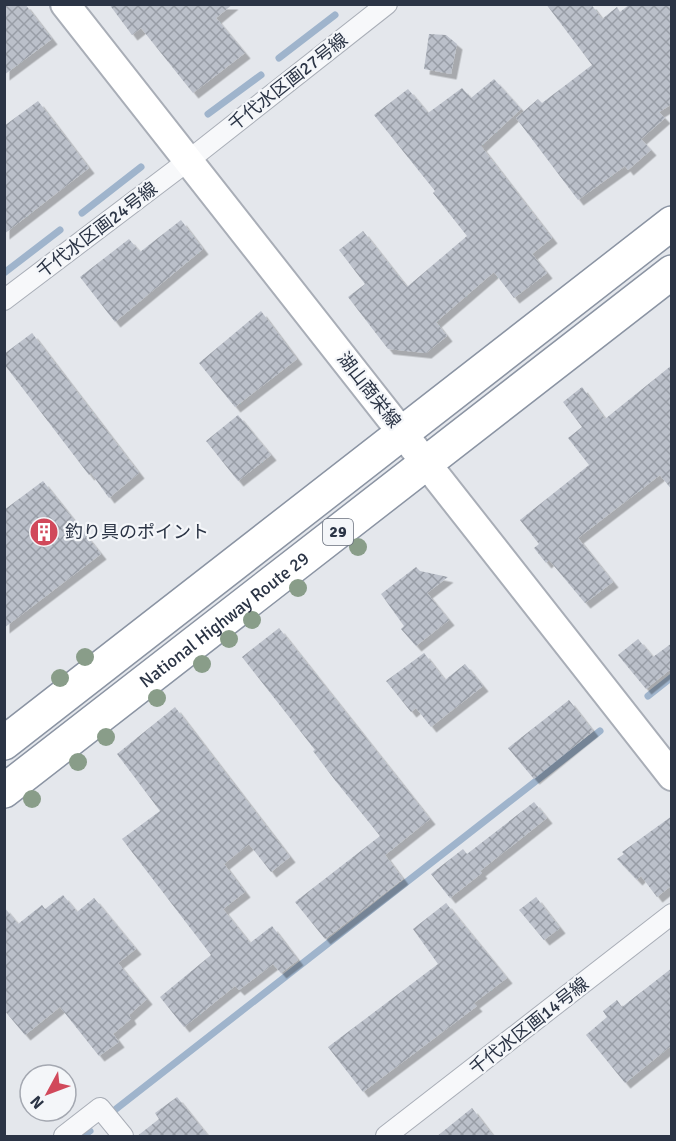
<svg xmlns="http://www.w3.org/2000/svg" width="676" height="1141" font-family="Signika,'Noto Sans JP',sans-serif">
	<defs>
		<pattern id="building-cross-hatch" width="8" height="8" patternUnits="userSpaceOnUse" patternTransform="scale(1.5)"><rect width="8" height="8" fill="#bbc0ca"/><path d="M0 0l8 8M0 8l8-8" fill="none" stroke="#989da6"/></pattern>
		<filter id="shadow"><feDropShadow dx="5.5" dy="5.5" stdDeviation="0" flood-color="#0004"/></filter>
	</defs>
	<rect width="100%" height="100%" fill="#e4e7ec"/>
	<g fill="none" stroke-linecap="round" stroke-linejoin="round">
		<!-- stream -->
		<path stroke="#9fb4cc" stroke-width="7" d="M279,58L335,15
			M208,114L261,75
			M82,213L141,167
			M4,273L60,230
			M648,696L672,677
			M116,1109L600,731
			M83,1136L90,1131"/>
	</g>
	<!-- building -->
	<path fill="url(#building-cross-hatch)" filter="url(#shadow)" d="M4,4H25L52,39L4,75Z
		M109,4H233L216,18L245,53L193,93L141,28L132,35Z
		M546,4H591L602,19L617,7L620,12L630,4H672V104L659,112L665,118L641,139L651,150L628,170L625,166L578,200L516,118L538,99L542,103L592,65Z
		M429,34L446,35L457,44L451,74L424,69Z
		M494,79L521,109L481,146L552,238L532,254L547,273L514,298L494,272L436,322L447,336L426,353L388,349L348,297L365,284L339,250L363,231L407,287L467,236L433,193L435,191L374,115L408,89L428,113L462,88L471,98Z
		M38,101L89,168L4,234V126Z
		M181,220L203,249L115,322L80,277L129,239L140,252Z
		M261,311L297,359L235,407L199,363Z
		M32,333L139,473L109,498L91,473L89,475L4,364V354Z
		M672,365V490L660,475L578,538L613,582L585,603L549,560L546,563L534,548L539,544L520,520L589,465L568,438L582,427L563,402L582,387L605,419Z
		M238,415L271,455L238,481L206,441Z
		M43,481L101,554L4,628V510Z
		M416,567L420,571L448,577L427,593L449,620L416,646L401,629L404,626L381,594Z
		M279,628L430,819L385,855L403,879L325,939L295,902L380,836L334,779L313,751L315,750L242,657Z
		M638,639L653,657L672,643V668L646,689L618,655Z
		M424,653L445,680L465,664L483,686L431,727L416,708L411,712L386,681Z
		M569,700L593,731L534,779L508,748Z
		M175,707L290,857L271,872L249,844L224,864L245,892L223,909L250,943L272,926L298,960L281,973L273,964L239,990L235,986L184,1027L160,997L211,955L122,839L160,811L117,754Z
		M534,802L547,818L480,871L482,873L450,898L431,874L463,849L467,854Z
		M672,816V885L657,897L641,876L637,880L617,859L624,854L622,852Z
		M63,895L77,912L94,898L136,949L118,963L147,999L129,1015L131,1019L113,1034L119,1042L99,1056L60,1007L25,1035L4,1010V907L18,924L42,905L45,909Z
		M536,897L560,928L544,940L519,910Z
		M446,903L507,978L474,1003L477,1006L363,1092L328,1047L438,964L413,929Z
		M672,968V1045L625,1083L586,1035L607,1017L603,1011L617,1000L622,1007Z
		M177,1097L209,1137H136L159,1119L155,1113Z
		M472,1108L494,1137H436Z"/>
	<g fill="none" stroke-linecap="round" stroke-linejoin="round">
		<!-- street casing -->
		<g stroke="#a9aeb7" stroke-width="22">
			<path id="street" d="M4,300L189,160L387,4
				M64,1136L100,1108L123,1136
				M386,1136L672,914"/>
		</g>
		<!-- secondary casing -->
		<g stroke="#a9aeb7" stroke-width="32">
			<path id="secondary" d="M65,4L672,776"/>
		</g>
		<!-- highway casing -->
		<g stroke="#8b94a3" stroke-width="36">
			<g id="highway">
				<path d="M4,743L672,223"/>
				<path id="s1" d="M4,791L672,272"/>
			</g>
		</g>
		<!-- street -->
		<use href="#street" stroke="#f7f8fa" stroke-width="20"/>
		<!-- secondary -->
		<use href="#secondary" stroke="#fff" stroke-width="28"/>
		<!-- highway -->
		<use href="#highway" stroke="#fff" stroke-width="33"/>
	</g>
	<!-- trees -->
	<g fill="#899d89">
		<circle cx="358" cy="547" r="9"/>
		<circle cx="298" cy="588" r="9"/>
		<circle cx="252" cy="620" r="9"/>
		<circle cx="229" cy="639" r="9"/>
		<circle cx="85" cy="657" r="9"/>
		<circle cx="202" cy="664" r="9"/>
		<circle cx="60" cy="678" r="9"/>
		<circle cx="157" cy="698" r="9"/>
		<circle cx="106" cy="737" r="9"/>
		<circle cx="78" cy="762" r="9"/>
		<circle cx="32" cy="799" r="9"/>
	</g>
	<!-- icons -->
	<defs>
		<g id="building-disc" transform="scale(1.5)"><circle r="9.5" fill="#d1495b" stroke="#f4f6f9"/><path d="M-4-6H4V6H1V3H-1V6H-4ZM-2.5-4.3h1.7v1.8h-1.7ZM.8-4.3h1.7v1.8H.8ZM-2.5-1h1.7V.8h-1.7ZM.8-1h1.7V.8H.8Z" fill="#fff"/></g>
	</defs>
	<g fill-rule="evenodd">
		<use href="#building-disc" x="44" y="532"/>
	</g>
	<g text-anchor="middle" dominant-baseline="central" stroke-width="4.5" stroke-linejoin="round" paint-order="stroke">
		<!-- shield labels -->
		<rect fill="#f4f6f9" stroke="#676e7b" stroke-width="1.5" x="323" y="519" width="30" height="26" rx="4.5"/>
		<g font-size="16" font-weight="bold" fill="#2b3445">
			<text x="338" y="532">29</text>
		</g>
		<!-- street labels -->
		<g font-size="18" fill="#2b3445" stroke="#f4f6f9">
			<text transform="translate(288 82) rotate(-38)">千代水区画27号線</text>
			<text transform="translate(97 230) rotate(-37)">千代水区画24号線</text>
			<text transform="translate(369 390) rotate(52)">湖山商栄線</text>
			<text stroke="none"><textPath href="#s1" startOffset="279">National Highway Route 29</textPath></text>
			<text transform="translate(529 1026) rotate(-38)">千代水区画14号線</text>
		</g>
		<!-- poi labels -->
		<g font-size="18" fill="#2b3445" stroke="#f4f6f9" text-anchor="start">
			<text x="65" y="532">釣り具のポイント</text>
		</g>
	</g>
	<!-- border -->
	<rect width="676" height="1141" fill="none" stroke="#2b3445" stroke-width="12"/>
	<!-- north arrow -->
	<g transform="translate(48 1093) rotate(229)"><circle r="28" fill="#f4f6f9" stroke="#a4a8b1" stroke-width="1.5"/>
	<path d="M0-4.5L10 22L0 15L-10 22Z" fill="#d1495b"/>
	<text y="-9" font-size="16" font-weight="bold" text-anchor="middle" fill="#2b3445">N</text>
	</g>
</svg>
